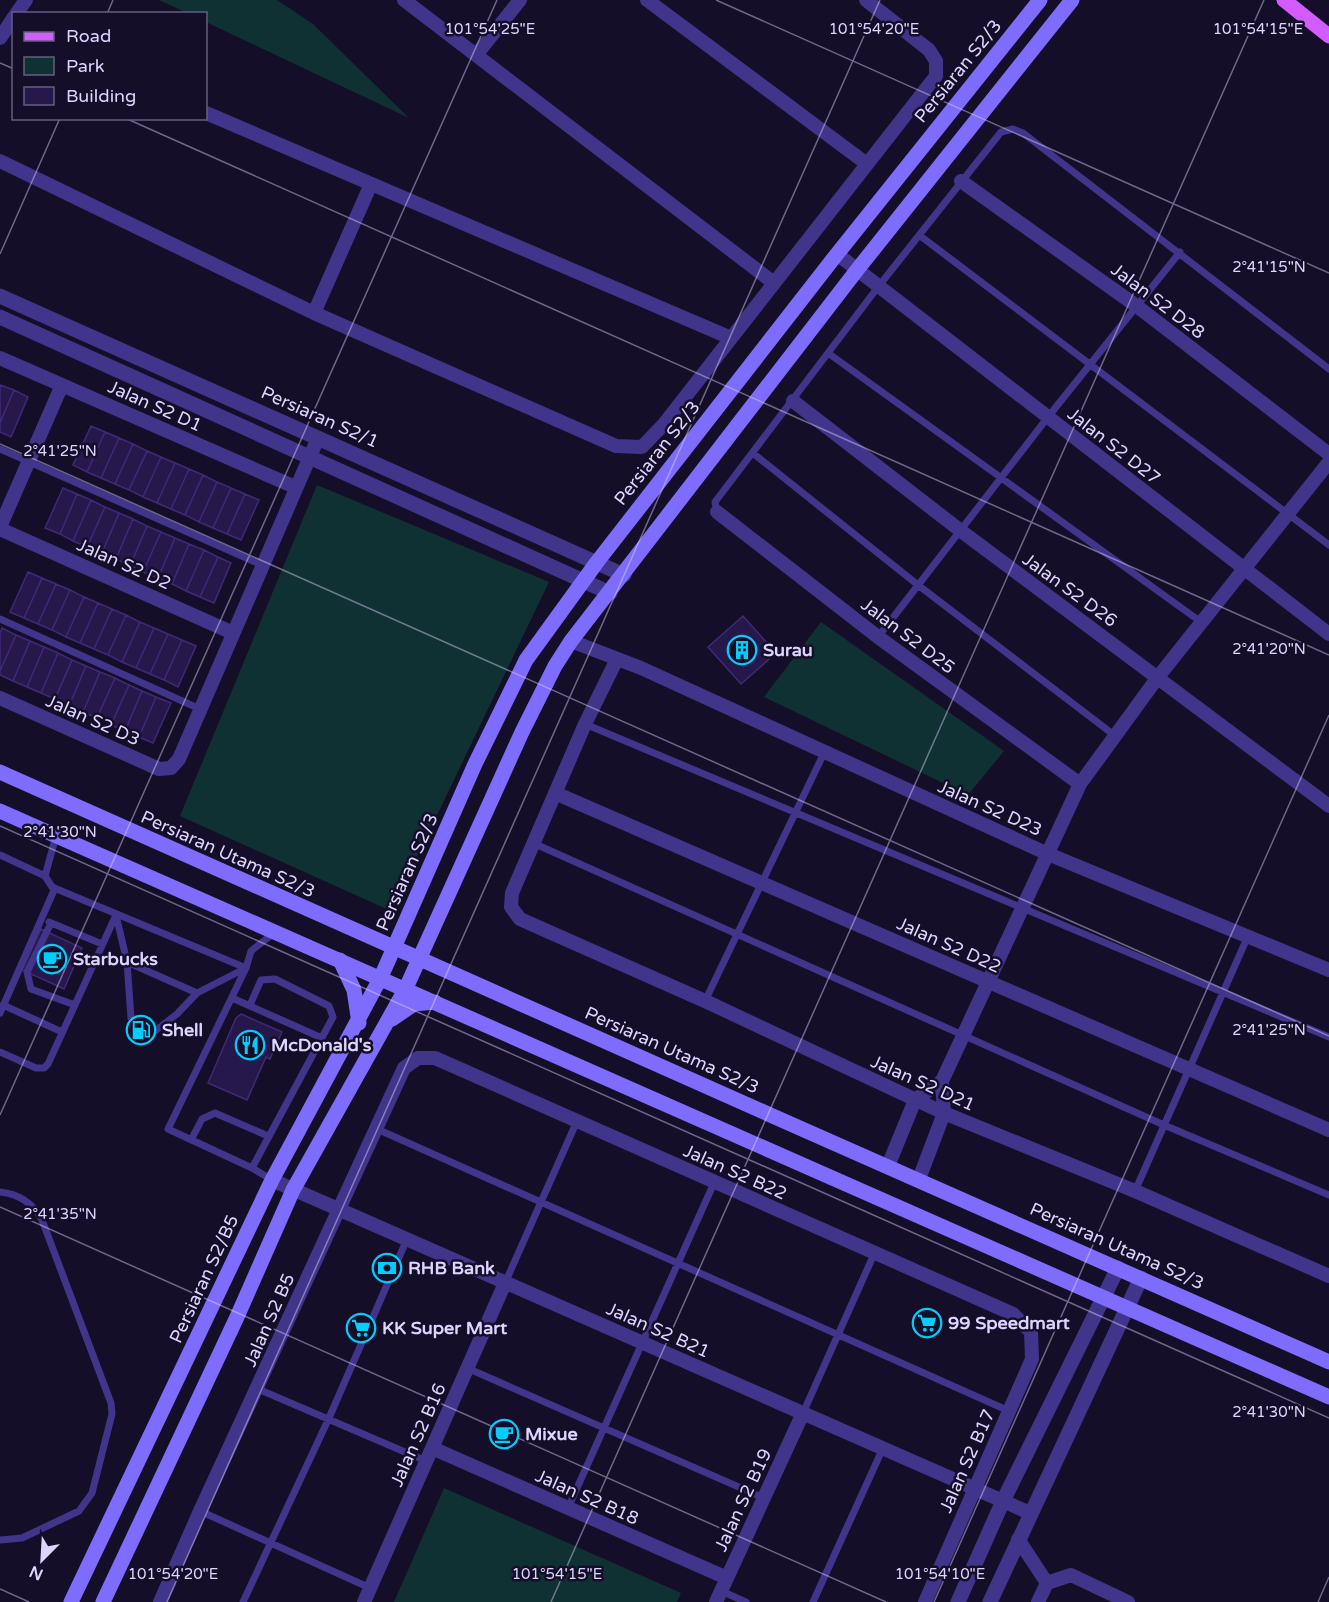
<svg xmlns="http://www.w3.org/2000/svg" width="1329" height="1602" font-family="'Varela Round',sans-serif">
	<rect width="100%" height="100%" fill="#150e28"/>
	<!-- green -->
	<path fill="#103133" d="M159,0H277L313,24L409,118L206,22V14L187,13Z
		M317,485L549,582L391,911L180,816Z
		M821,622L1004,751L968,795L764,697Z
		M444,1488L681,1593L677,1602H394Z"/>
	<!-- building -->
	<path fill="#27184b" stroke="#402978" stroke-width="1.5" d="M0,385L14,390L0,423Z
		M14,390L28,397L11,437L0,432V423Z
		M91,426L105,432L87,472L73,465Z
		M105,432L119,438L101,478L87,472Z
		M119,438L133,444L115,484L101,478Z
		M133,444L147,451L129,490L115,484Z
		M147,451L161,457L143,497L129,490Z
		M161,457L175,463L157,503L143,497Z
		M175,463L189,469L171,509L157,503Z
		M189,469L203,475L185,515L171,509Z
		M203,475L217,482L199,522L185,515Z
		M217,482L231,488L213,528L199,522Z
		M63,488L77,494L60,534L45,528Z
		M231,488L245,494L227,534L213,528Z
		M77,494L91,500L73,541L60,534Z
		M245,494L259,500L241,540L227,534Z
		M91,500L105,507L87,547L73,541Z
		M105,507L119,513L102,553L87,547Z
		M119,513L133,519L116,559L102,553Z
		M133,519L147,526L130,566L116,559Z
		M147,526L161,532L143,572L130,566Z
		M161,532L175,538L158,578L143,572Z
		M175,538L189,544L172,584L158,578Z
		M189,544L204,550L186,591L172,584Z
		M204,550L218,557L200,597L186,591Z
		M218,557L231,563L214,603L200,597Z
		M28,572L42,578L24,618L10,612Z
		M42,578L56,584L38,624L24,618Z
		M56,584L70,590L52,630L38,624Z
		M70,590L84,597L66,637L52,630Z
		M84,597L98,603L80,643L66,637Z
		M98,603L112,609L94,649L80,643Z
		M112,609L126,615L108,655L94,649Z
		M126,615L140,622L122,662L108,655Z
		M743,616L776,653L741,684L708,647Z
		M140,622L154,628L136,668L122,662Z
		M2,628L16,635L0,671V633Z
		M154,628L168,634L150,674L136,668Z
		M168,634L182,640L164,680L150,674Z
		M16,635L30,641L13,681L0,675V671Z
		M182,640L196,646L178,687L164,680Z
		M30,641L44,647L27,687L13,681Z
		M44,647L58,653L41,693L27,687Z
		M58,653L72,660L55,699L41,693Z
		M72,660L86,666L69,706L55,699Z
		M86,666L100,672L83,712L69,706Z
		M100,672L115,678L97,718L83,712Z
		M115,678L129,685L111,725L97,718Z
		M129,685L142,691L125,731L111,725Z
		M142,691L156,697L139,737L125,731Z
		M156,697L171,703L153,743L139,737Z
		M41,929L82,948L64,989L22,970Z
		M241,1014L282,1032L270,1059L266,1057L247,1100L208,1083L236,1018Z"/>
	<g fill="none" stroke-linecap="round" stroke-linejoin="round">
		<!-- service -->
		<path stroke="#41358b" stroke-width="7" d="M919,235L1329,545
			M828,353L1201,622
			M0,449L262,565
			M754,454L918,585L1114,735
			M717,512L715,502L878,287L1001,132L1013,129L1023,133L1329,369
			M0,619L200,709
			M878,637L1048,417L1180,252
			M585,724L1329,1037
			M56,836L45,876L52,887L246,968
			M533,843L1164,1125L1329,1195
			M0,855L45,876
			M116,915L127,962L131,1018L141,1028L155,1031L177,1014L197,993L246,968
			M49,922L102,944
			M51,923L27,972L31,989L75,1005
			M127,962L197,993
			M232,998L322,1038
			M705,1001L824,753
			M3,1005L62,1032
			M250,1005L261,980L275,979L329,1006L333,1017L252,1168
			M0,1013L55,888
			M0,1052L36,1068H44L48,1064L116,915
			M377,1129L1009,1411
			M191,1140L202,1119L215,1113L268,1136
			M272,1180L252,1168L168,1129L246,968L251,951L274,933
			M1135,1191L1248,936
			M0,1192C20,1194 33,1203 42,1220L111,1403L112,1414L92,1493L79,1511L22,1538L0,1540
			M505,1283L577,1121
			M467,1368L764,1498
			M258,1389L426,1461
			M803,1413L875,1252
			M568,1508L714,1183
			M200,1511L370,1588
			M721,1591L746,1602
			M243,1602L329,1418L407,1239
			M813,1602L883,1448"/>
		<!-- minor -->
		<path stroke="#41358b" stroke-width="14" d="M404,0L774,283
			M647,0L867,164
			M16,14L26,0
			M0,38L14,17
			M477,54L520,0
			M206,113L731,338
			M0,161L314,313L616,446L642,447L664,424L936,76V61L929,50L866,0
			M961,181L1138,307L1329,454
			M837,254L1329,634
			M314,313L371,184
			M0,358L295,487
			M793,401L961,531L1329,806
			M717,512L878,637L1080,784
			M0,527L62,385
			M0,529L233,633
			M571,641L641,668L1048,854L1329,970
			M617,659L585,724L512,893L511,907L520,919L705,1001L944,1113L1135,1191L1329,1276
			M0,698L159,769L171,768L179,759L318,438
			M555,793L1329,1130
			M888,1166L915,1100L942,1081
			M919,1179L944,1113L942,1081L1080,784L1158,677L1329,462
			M272,1180L1030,1513
			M432,1448L727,1578
			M1018,1539L1047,1583
			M160,1602L200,1511L404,1068L418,1058H435L1013,1314L1031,1332L1032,1359L925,1602
			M364,1602L505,1283
			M716,1602L803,1413
			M1038,1602L1047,1583L1071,1575L1128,1602"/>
		<!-- tertiary -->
		<path stroke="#41358b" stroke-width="15" d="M0,296L624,575
			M0,317L610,593
			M958,1602L1003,1501L1118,1268
			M990,1602L1141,1278"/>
		<!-- secondary -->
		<path stroke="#7e6cff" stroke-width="15" d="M0,772C442,972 886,1165 1329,1362
			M0,811L1329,1397
			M340,960L354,990L359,1023
			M392,1019L414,1004L435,1002
			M71,1602L272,1180L381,977L475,764L526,660L597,562L837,254L1040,0
			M103,1602L237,1317L293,1190L406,988L522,732L555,666L571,641L857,270L1072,0"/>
		<!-- primary -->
		<path stroke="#d25cff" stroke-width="15" d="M1284,0L1329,36"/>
	</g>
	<!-- ticks -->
	<path fill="none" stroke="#ded5ff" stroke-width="1.5" stroke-opacity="0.45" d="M716,0L1329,273M107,14L113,0M0,63L14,69M125,118L1329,655M0,254L60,118M0,444L1329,1036M0,826L1329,1418M0,1115L497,0M0,1207L886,1602M0,1589L29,1602M167,1602L880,0M551,1602L1264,0M934,1602L1329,715M1318,1602L1329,1577"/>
	<!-- icons -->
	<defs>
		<g id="building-ring" transform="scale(1.5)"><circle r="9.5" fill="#150e28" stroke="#01cdff" stroke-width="1.5"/><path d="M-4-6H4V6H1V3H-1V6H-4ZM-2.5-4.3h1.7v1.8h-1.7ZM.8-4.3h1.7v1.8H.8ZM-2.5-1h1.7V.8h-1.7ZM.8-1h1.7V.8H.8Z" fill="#01cdff"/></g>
		<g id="cafe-ring" transform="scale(1.5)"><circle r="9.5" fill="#150e28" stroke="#01cdff" stroke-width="1.5"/><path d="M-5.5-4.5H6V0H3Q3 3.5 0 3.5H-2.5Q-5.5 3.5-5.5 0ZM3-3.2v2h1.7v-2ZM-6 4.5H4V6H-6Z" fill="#01cdff"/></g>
		<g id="fuel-ring" transform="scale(1.5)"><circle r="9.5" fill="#150e28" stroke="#01cdff" stroke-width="1.5"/><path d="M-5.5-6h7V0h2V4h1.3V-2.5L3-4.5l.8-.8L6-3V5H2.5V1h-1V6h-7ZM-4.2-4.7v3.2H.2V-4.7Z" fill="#01cdff"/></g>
		<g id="restaurant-ring" transform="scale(1.5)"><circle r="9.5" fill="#150e28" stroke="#01cdff" stroke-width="1.5"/><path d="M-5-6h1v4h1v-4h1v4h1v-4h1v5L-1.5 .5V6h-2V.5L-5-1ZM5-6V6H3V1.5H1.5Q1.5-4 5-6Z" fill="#01cdff"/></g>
		<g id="bank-ring" transform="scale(1.5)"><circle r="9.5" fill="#150e28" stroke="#01cdff" stroke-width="1.5"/><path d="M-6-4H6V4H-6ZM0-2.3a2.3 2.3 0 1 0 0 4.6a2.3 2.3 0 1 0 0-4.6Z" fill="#01cdff"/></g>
		<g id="supermarket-ring" transform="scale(1.5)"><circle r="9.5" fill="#150e28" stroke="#01cdff" stroke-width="1.5"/><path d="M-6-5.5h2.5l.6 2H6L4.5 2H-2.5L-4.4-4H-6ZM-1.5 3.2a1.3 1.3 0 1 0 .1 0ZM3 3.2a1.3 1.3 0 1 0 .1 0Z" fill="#01cdff"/></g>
	</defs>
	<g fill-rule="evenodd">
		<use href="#building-ring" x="742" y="650"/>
		<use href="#cafe-ring" x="52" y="959"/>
		<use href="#fuel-ring" x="141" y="1030"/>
		<use href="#restaurant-ring" x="250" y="1045"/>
		<use href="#bank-ring" x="387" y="1268"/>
		<use href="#supermarket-ring" x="927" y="1323"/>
		<use href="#supermarket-ring" x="361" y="1328"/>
		<use href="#cafe-ring" x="504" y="1434"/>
	</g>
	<g text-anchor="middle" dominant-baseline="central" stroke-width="5" stroke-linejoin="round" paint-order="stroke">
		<!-- street labels -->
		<g font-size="18" fill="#ded5ff" stroke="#150e28">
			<text transform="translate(958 71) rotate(-51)">Persiaran S2/3</text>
			<text transform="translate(1158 301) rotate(37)">Jalan S2 D28</text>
			<text transform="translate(155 406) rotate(24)">Jalan S2 D1</text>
			<text transform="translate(320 417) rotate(24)">Persiaran S2/1</text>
			<text transform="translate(1114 446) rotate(38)">Jalan S2 D27</text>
			<text transform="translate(657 453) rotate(-52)">Persiaran S2/3</text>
			<text transform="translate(124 564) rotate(24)">Jalan S2 D2</text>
			<text transform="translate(1070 590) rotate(36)">Jalan S2 D26</text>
			<text transform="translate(908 636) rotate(37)">Jalan S2 D25</text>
			<text transform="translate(93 720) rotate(24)">Jalan S2 D3</text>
			<text transform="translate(990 808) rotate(24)">Jalan S2 D23</text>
			<text transform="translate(228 854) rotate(24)">Persiaran Utama S2/3</text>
			<text transform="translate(407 872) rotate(-66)">Persiaran S2/3</text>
			<text transform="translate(949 945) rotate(24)">Jalan S2 D22</text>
			<text transform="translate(672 1050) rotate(24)">Persiaran Utama S2/3</text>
			<text transform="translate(923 1083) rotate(24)">Jalan S2 D21</text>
			<text transform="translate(735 1172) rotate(24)">Jalan S2 B22</text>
			<text transform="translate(1117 1246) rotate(24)">Persiaran Utama S2/3</text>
			<text transform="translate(204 1279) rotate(-65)">Persiaran S2/B5</text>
			<text transform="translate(269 1320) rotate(-66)">Jalan S2 B5</text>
			<text transform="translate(658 1330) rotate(24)">Jalan S2 B21</text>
			<text transform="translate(418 1435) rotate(-66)">Jalan S2 B16</text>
			<text transform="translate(967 1461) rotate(-66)">Jalan S2 B17</text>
			<text transform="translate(587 1497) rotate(24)">Jalan S2 B18</text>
			<text transform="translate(743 1500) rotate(-65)">Jalan S2 B19</text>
		</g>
		<!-- poi labels -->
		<g font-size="18" font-weight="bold" fill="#ded5ff" stroke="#150e28" text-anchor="start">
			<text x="763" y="650">Surau</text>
			<text x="73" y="959">Starbucks</text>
			<text x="162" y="1030">Shell</text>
			<text x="271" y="1045">McDonald's</text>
			<text x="408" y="1268">RHB Bank</text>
			<text x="948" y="1323">99 Speedmart</text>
			<text x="382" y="1328">KK Super Mart</text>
			<text x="525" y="1434">Mixue</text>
		</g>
	</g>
	<g font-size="15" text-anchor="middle" fill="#ded5ff" stroke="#150e28" stroke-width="5" stroke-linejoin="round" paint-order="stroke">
		<text x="874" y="34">101°54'20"E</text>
		<text x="1258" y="34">101°54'15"E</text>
		<text x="490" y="34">101°54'25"E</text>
		<text x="1269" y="272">2°41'15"N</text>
		<text x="60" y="456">2°41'25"N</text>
		<text x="1269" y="654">2°41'20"N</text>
		<text x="60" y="837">2°41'30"N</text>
		<text x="1269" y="1035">2°41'25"N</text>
		<text x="60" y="1219">2°41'35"N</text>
		<text x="1269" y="1417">2°41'30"N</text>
		<text x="173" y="1579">101°54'20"E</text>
		<text x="557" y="1579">101°54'15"E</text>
		<text x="940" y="1579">101°54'10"E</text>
	</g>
	<!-- legend -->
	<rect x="12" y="12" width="195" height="108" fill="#150e28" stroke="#655e7e" stroke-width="1.5"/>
	<rect x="24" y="32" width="30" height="9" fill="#d25cff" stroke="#655e7e" stroke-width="1.5"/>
	<text x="66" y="42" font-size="18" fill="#ded5ff">Road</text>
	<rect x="24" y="57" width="30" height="18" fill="#103133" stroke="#655e7e" stroke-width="1.5"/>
	<text x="66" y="72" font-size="18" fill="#ded5ff">Park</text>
	<rect x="24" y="87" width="30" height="18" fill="#27184b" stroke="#655e7e" stroke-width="1.5"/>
	<text x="66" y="102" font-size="18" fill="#ded5ff">Building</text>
	<!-- north arrow -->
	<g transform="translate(42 1560) rotate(204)" stroke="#150e28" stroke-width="4.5" paint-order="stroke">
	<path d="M0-4.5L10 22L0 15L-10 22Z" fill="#ded5ff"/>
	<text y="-9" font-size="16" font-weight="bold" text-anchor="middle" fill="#ded5ff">N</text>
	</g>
</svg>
